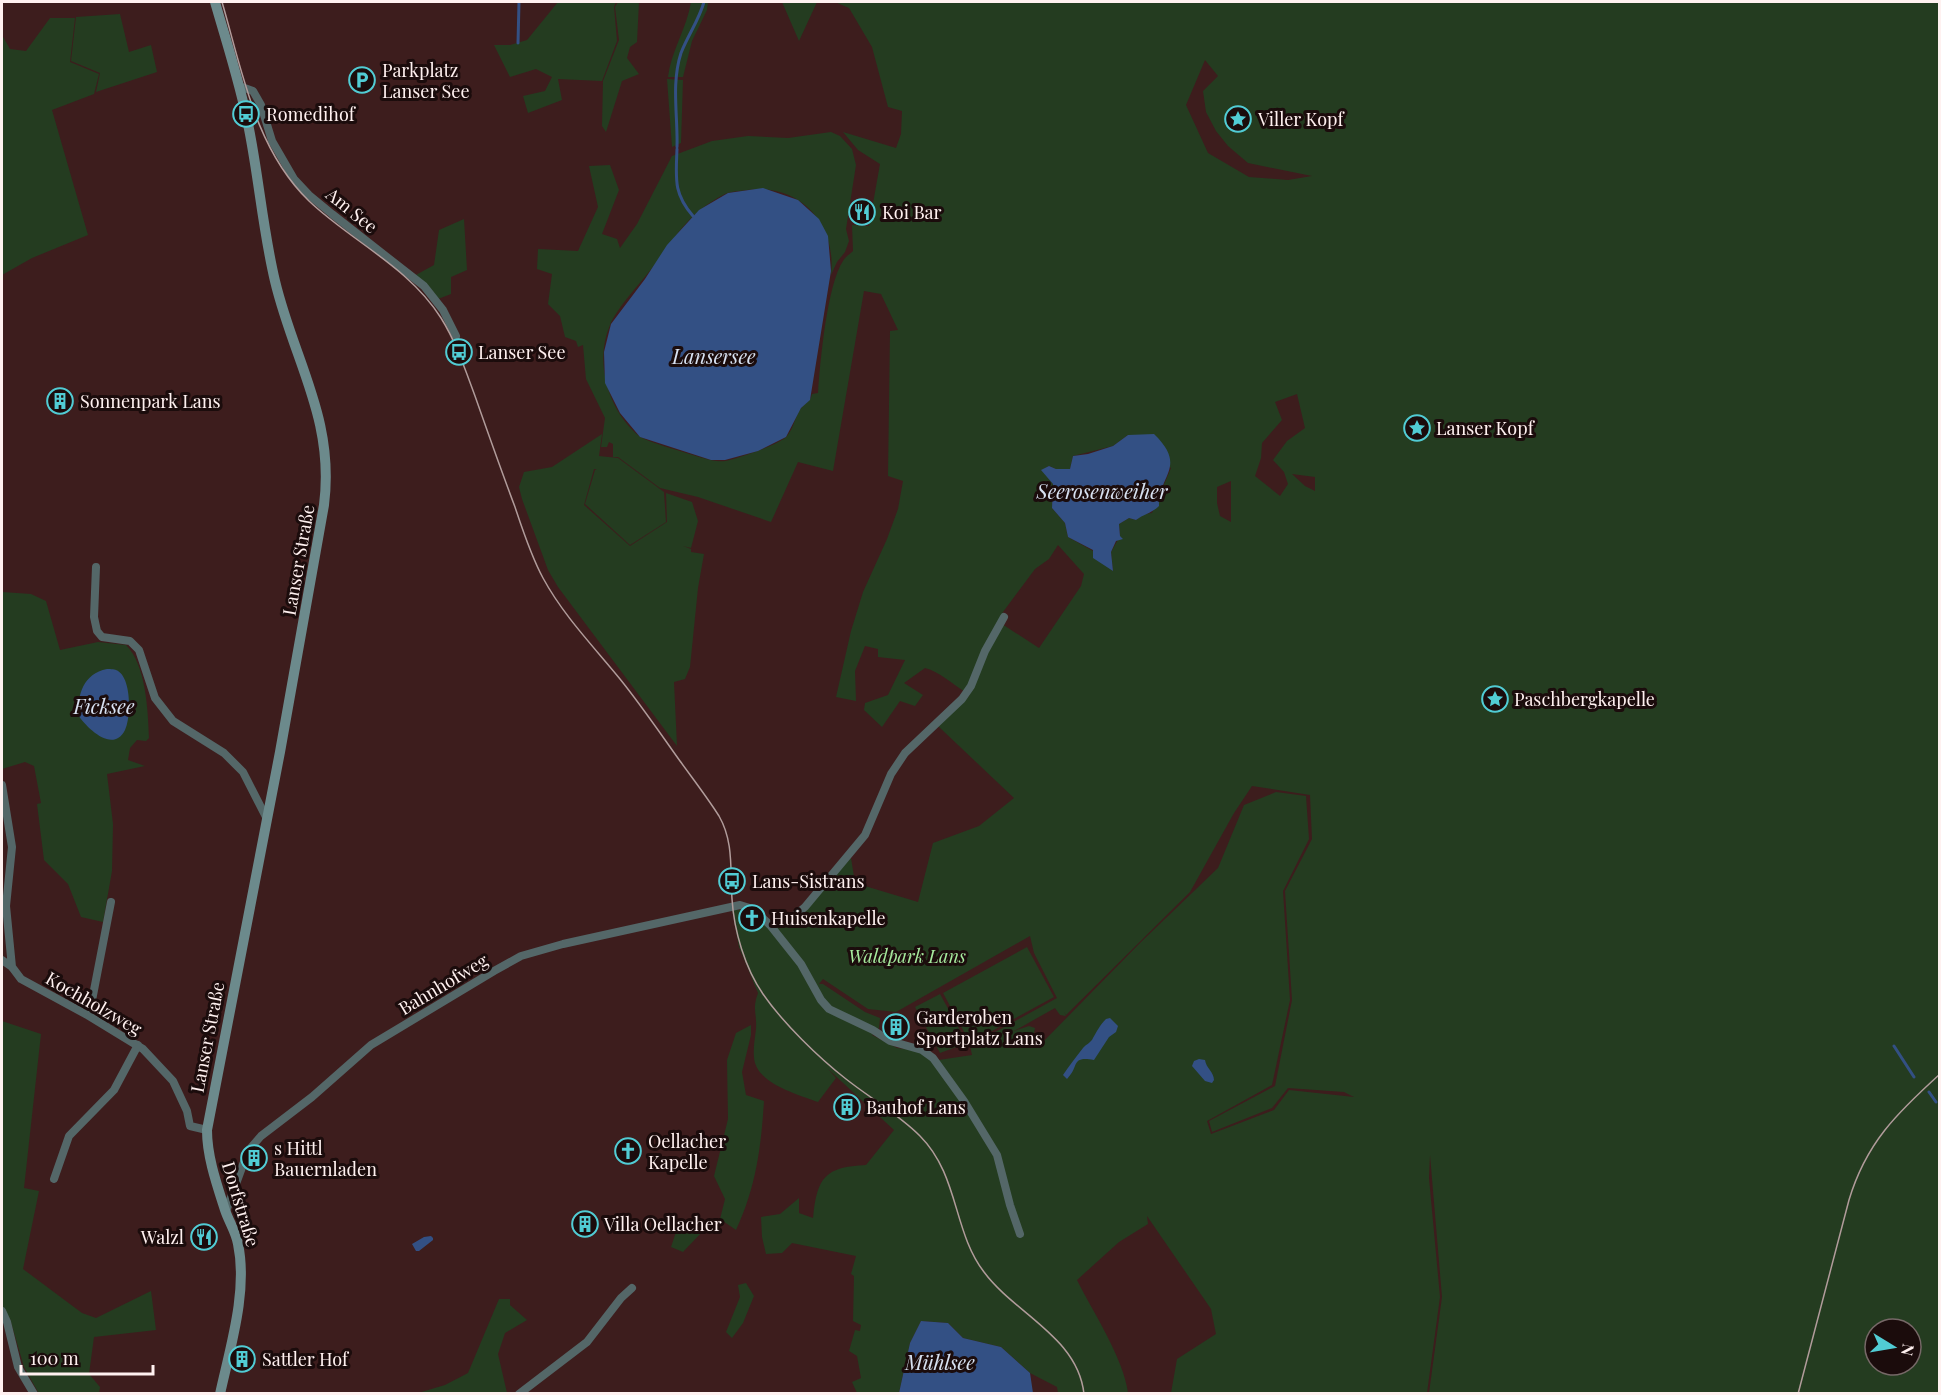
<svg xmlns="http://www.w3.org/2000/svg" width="1941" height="1395" font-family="'Playfair Display',serif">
	<rect width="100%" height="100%" fill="#3d1d1d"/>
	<!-- green -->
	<path fill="#243c20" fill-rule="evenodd" d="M558,2H616L614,7L617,41L602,81L558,79L562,100L528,113L523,96L545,91L552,77L536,69L510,77L494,45H510L527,40Z
		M618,2H639L637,42L630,47L627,58L639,74L622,81L606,132L602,126L603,81L619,40L615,7Z
		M691,2H708L707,10L692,41L683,77H668C671,51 687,28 691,2Z
		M782,2H817L799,41Z
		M835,2H1939V1393H1429L1442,1297L1430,1155L1429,1178L1440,1297L1427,1393H1171L1177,1359L1216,1334L1211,1309L1147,1216L1148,1224L1119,1242L1077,1280C1093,1312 1124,1359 1128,1393H1058L1057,1387L1030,1373L1001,1347L963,1338L948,1323L921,1321L910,1343L899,1393H857L852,1382L861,1378L857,1356L849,1351L855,1330L860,1331L861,1325L853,1321L854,1276L851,1274L856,1256L792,1243L782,1253L766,1254L762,1237L761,1217L780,1214L799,1198V1213L813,1218C817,1177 825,1167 866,1165L894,1130L828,1069L836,1078L818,1102C797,1094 755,1083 754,1057C753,1048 755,1038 756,1029C757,1012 752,1010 758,993L739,947L732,910H748L778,926L795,920L807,910L832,878L851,858L855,883L918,902L933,843L979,826L1014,798L938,726L969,696L985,656L1002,624L1039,648L1081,586L1084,574L1058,545L1049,559L1035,569L1003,612L965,692C951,683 940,672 925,668L904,683L923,695L915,706L900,701L882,727L864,710L865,703L888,695L905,660L878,657V649L865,646L855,671L856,701L836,697L851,631L863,592L887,539L898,509L903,481L888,476L890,331L898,330L881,294L864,291L833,471L798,462L771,522L698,497L660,488L618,457H613V444L609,442L607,447H601L605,418L586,379L583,345L578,347L576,341L565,337L560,316L548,304L552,274L537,269L538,249L578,251L598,207L589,166L610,165L619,190L602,234L617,239L620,248L637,224L672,156L712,141L748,136L788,138L831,132L840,136L852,149L856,165L846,229L849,241L845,252L837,262L831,275C837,224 800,183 747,190C740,191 732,191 725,194C689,212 676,236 653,267C642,281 616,309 610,325C594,362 608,410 639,436C647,442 690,454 703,458C710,460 717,462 725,461C736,459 781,444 787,436C794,428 795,416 801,408C806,402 810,402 812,394L818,393C820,363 827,285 843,261C845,257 850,254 853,251L852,225L869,226L880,164L858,150L843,132L896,148L901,134L902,111L888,107L872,47L849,8ZM1205,60L1218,76L1203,91L1206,112L1216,131L1228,146L1248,163L1312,176L1288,180L1249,177L1208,153L1186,105ZM1297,394L1305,428L1287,441L1273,460L1284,472L1288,484L1280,496L1255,476L1261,458L1262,443L1282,420L1275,402ZM1128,435L1171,468L1152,513L1144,514L1136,520L1129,518L1119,524L1120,536L1111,552L1113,571L1093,551L1068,537L1065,523L1052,508L1053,484L1042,470L1049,466L1056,469H1070L1073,456L1113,446ZM1292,474L1315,477V491L1305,486ZM1231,481V522L1220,516L1217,503V487ZM1252,786L1310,795L1312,839L1285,891L1292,1000L1275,1086L1209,1121L1212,1132L1272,1108L1288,1088L1344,1092L1354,1097L1289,1090L1274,1110L1211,1134L1207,1121L1272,1085L1290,1000L1283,891L1309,839L1306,796L1276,792L1244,805L1218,868L1140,943L1038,1047L1032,1043L1035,1028L1029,1026L1014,1031L1055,1008L1060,1015L1066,1016L1064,1012L1066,1015L1190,892L1234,813ZM1030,936L1034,953L1057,998L970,1046L972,1055L932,1061L920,1051L897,1048L872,1035L879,1028L880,1018L865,1012L823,984H819L823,979L868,1009L896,1012ZM1875,1329H1911V1365H1875Z
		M120,14L129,52L151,45L157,72L96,92L100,73L71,61L76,17Z
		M50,18H75L70,62L99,74L94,94L52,110L88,235L32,258L2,275V35L10,49L26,51Z
		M667,79L683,80L681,143L672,147Z
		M464,219L467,270L451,277V294L438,299L414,276L434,265L439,230Z
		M602,434L599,456L618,458L664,492L666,522L630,545L585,504L595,470L597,469H594L584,505L630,546L667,522L666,493L692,502L698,521L691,548L683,546L691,549V552L704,554L698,588L690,667L685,679L674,682L677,746L558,587L548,570L522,499L519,487L524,472L552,467Z
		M2,592L31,594L46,601L60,650L98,642L126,645C146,665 148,710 149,738L146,741L137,740L130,748L128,760L145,766L107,774L113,824L112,871L103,922L81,917L68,884L44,860L37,804L41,803L34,766L25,762L2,769Z
		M1027,947L1054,997L970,1043L943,993Z
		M940,994L967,1043L940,1053L915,1007Z
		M2,1021L41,1034L24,1188L39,1191L23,1269L82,1313L96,1318L151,1291L156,1330L94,1337L89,1374L100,1387L99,1393H41L38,1392L24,1367L10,1319L2,1308Z
		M751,1025V1035L742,1072L746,1095L764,1101C761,1148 756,1187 736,1230L720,1219L725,1199L714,1176L728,1119L727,1060L736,1033Z
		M679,1223L703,1231L683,1252L671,1247Z
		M746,1283L754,1296L743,1323L732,1338L726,1332L740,1297L738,1285Z
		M499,1299H510V1305L527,1320L505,1333L498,1354L507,1393H418L445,1385L468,1373Z"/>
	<!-- water -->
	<path fill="#335084" d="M763,188L798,200L819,219L828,236L831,271L810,400L801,408L786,437L758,451L725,460H711L640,437L620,413L605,383L604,352L611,324L645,279L667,245L699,210L728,193Z
		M1154,434C1188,467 1158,475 1159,506C1152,513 1144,514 1136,520L1129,518L1119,524L1120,536L1123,539L1116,541L1111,552L1113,571L1093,558V550L1068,537L1065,523L1052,508L1053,484L1041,470L1049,466L1056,469H1070L1073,456L1088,454L1113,446L1128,435Z
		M107,669C108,669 115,669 116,670C132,676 131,718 125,730C113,754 87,728 78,715C78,694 83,674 107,669Z
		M1110,1018L1118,1026L1116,1032L1109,1037L1094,1060C1070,1056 1080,1066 1067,1079L1063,1075C1069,1066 1076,1057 1083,1048C1086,1044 1091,1043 1093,1038C1097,1031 1100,1025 1106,1019Z
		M1199,1059L1205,1060C1206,1068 1214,1072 1214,1080L1212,1083L1205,1081L1192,1066L1194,1061Z
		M431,1236L433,1238V1240L419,1251H416L412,1244L424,1237Z
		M921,1321L948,1323L963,1338L1001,1347L1030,1373L1033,1393H899L910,1343Z"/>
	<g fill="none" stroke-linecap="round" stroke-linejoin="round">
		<!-- stream -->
		<path stroke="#335084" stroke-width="3" d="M518,43L519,2
			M677,147C678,116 671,84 681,53C688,35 699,20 704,2
			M677,149C676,178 673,193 693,216
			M1894,1046L1914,1077
			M1929,1092L1936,1102"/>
		<!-- minor -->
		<path stroke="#546768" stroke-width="8" d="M239,86L253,91L261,105L272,141L294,179L309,195L332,214L424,286L443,310L456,336
			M96,567L94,617L97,631L102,637L130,641L139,650L155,698L173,721L224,753L243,772L267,819
			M2,785L12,847L6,906L12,967
			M770,925L790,919L805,907L865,835L891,774L905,753L962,699L971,686L985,651L1004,617
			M2,960L12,967L21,979L89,1016L143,1049L173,1081L187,1111L190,1126L207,1130
			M89,1016L111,902
			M54,1179L69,1136L114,1090L138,1045
			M226,1211L248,1151L261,1136L312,1097L371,1045L494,971L521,956L563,944L740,905L753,909L770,925L801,964L821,1000L829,1009L873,1030L890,1041L922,1050L933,1058L964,1101L997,1155L1010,1205L1020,1234
			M2,1311L7,1322L18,1367L34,1394
			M519,1394L587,1342L621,1298L632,1288"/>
		<!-- secondary -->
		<path stroke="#6c8a8c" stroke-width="10" d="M215,2C227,44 241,86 249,129C259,179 263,231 275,281C294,361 335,419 324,505L280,752L207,1130C207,1157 217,1185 225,1210C229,1222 236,1232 238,1244C248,1291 230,1348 220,1394"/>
		<!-- tram -->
		<path stroke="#b19c9b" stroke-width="1.5" d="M222,2C242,70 255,149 309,201C351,241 409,267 441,318C456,342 465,369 475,396C488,433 501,470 515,507C523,531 531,556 543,578C563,615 593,646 620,679C641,705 660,733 680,761C693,779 707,797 719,816C734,842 730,870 732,899C734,931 745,968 763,994C783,1023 819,1058 846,1079C870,1098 898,1114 920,1136C959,1175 953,1232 984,1272C1015,1314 1078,1337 1084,1394
			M1798,1394L1849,1200C1866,1143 1897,1113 1940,1074"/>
	</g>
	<!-- icons -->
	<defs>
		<g id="parking-ring" transform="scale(1.35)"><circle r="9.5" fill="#1b0c0c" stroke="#51ccd4" stroke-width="1.5"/><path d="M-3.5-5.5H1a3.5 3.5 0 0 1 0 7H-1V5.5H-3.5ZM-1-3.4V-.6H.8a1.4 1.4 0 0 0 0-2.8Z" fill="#51ccd4"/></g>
		<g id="bus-ring" transform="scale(1.35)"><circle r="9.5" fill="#1b0c0c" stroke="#51ccd4" stroke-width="1.5"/><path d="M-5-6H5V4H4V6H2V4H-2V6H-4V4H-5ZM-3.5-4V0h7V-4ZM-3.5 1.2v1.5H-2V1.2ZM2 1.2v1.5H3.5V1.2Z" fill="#51ccd4"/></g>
		<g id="sight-ring" transform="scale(1.35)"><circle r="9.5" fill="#1b0c0c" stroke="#51ccd4" stroke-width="1.5"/><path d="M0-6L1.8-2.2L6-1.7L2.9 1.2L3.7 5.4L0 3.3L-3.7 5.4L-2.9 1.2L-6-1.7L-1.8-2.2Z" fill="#51ccd4"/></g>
		<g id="restaurant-ring" transform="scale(1.35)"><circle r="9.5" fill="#1b0c0c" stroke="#51ccd4" stroke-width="1.5"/><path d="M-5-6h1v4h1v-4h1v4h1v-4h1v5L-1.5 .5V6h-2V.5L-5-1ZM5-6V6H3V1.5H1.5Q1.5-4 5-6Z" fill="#51ccd4"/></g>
		<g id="building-ring" transform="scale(1.35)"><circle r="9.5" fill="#1b0c0c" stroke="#51ccd4" stroke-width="1.5"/><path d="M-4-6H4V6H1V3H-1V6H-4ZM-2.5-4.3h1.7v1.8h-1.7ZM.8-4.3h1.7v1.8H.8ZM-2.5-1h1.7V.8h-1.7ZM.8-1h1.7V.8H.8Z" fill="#51ccd4"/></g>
		<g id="church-ring" transform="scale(1.35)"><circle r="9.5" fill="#1b0c0c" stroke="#51ccd4" stroke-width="1.5"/><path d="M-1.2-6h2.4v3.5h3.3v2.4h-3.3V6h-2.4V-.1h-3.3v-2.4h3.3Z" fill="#51ccd4"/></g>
	</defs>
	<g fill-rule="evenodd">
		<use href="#parking-ring" x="362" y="80"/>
		<use href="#bus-ring" x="246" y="114"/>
		<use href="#sight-ring" x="1238" y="119"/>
		<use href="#restaurant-ring" x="862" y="212"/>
		<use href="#bus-ring" x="459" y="352"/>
		<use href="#building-ring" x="60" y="401"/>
		<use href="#sight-ring" x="1417" y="428"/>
		<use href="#sight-ring" x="1495" y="699"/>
		<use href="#bus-ring" x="732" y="881"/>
		<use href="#church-ring" x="752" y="918"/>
		<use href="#building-ring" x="896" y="1027"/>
		<use href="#building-ring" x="847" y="1107"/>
		<use href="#church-ring" x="628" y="1151"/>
		<use href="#building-ring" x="254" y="1158"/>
		<use href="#building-ring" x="585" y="1224"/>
		<use href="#restaurant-ring" x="204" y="1237"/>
		<use href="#building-ring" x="242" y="1359"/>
	</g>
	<g text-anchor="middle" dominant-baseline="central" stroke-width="6" stroke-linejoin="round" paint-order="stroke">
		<!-- poi labels -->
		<g font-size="18" fill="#fff1f0" stroke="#1b0c0c" text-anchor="start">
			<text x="382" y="70">Parkplatz<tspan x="382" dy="21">Lanser See</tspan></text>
			<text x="266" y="114">Romedihof</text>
			<text x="1258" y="119">Viller Kopf</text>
			<text x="882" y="212">Koi Bar</text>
			<text x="478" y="352">Lanser See</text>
			<text x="80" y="401">Sonnenpark Lans</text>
			<text x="1436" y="428">Lanser Kopf</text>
			<text x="1514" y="699">Paschbergkapelle</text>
			<text x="752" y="881">Lans-Sistrans</text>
			<text x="771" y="918">Huisenkapelle</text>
			<text x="916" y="1017">Garderoben<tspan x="916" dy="21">Sportplatz Lans</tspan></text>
			<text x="866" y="1107">Bauhof Lans</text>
			<text x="648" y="1141">Oellacher<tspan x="648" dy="21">Kapelle</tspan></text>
			<text x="274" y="1148">s Hittl<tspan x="274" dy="21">Bauernladen</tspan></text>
			<text x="604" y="1224">Villa Oellacher</text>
			<text x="184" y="1237" text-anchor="end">Walzl</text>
			<text x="262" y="1359">Sattler Hof</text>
		</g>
		<!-- street labels -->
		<g font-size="18" fill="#fff1f0" stroke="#1b0c0c">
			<text transform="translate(352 210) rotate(39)">Am See</text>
			<text transform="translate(298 560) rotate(-80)">Lanser Straße</text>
			<text transform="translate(443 984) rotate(-31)">Bahnhofweg</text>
			<text transform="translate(94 1003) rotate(30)">Kochholzweg</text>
			<text transform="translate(207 1037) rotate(-79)">Lanser Straße</text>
			<text transform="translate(241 1204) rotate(73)">Dorfstraße</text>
		</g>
		<!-- park labels -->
		<g font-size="18" font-style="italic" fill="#a7eb9e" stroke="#1b0c0c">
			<text x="907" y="956">Waldpark Lans</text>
		</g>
		<!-- water labels -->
		<g font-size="20" font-style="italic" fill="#d8e2f2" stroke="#1b0c0c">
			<text x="714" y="355">Lansersee</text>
			<text x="1102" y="490">Seerosenweiher</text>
			<text x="104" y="705">Ficksee</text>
			<text x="940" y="1361">Mühlsee</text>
		</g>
	</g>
	<!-- border -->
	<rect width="1941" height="1395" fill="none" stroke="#fff1f0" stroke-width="6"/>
	<!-- north arrow -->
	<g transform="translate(1893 1347) rotate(101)"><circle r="28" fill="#1b0c0c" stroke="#766867" stroke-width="1.5"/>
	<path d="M0-4.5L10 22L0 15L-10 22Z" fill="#51ccd4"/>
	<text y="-9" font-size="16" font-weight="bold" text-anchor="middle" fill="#fff1f0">N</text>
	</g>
	<!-- scale -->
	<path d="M21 1365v9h132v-9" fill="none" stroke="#fff1f0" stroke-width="3"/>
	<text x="30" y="1365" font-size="18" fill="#fff1f0" stroke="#1b0c0c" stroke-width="4.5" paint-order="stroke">100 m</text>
</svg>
